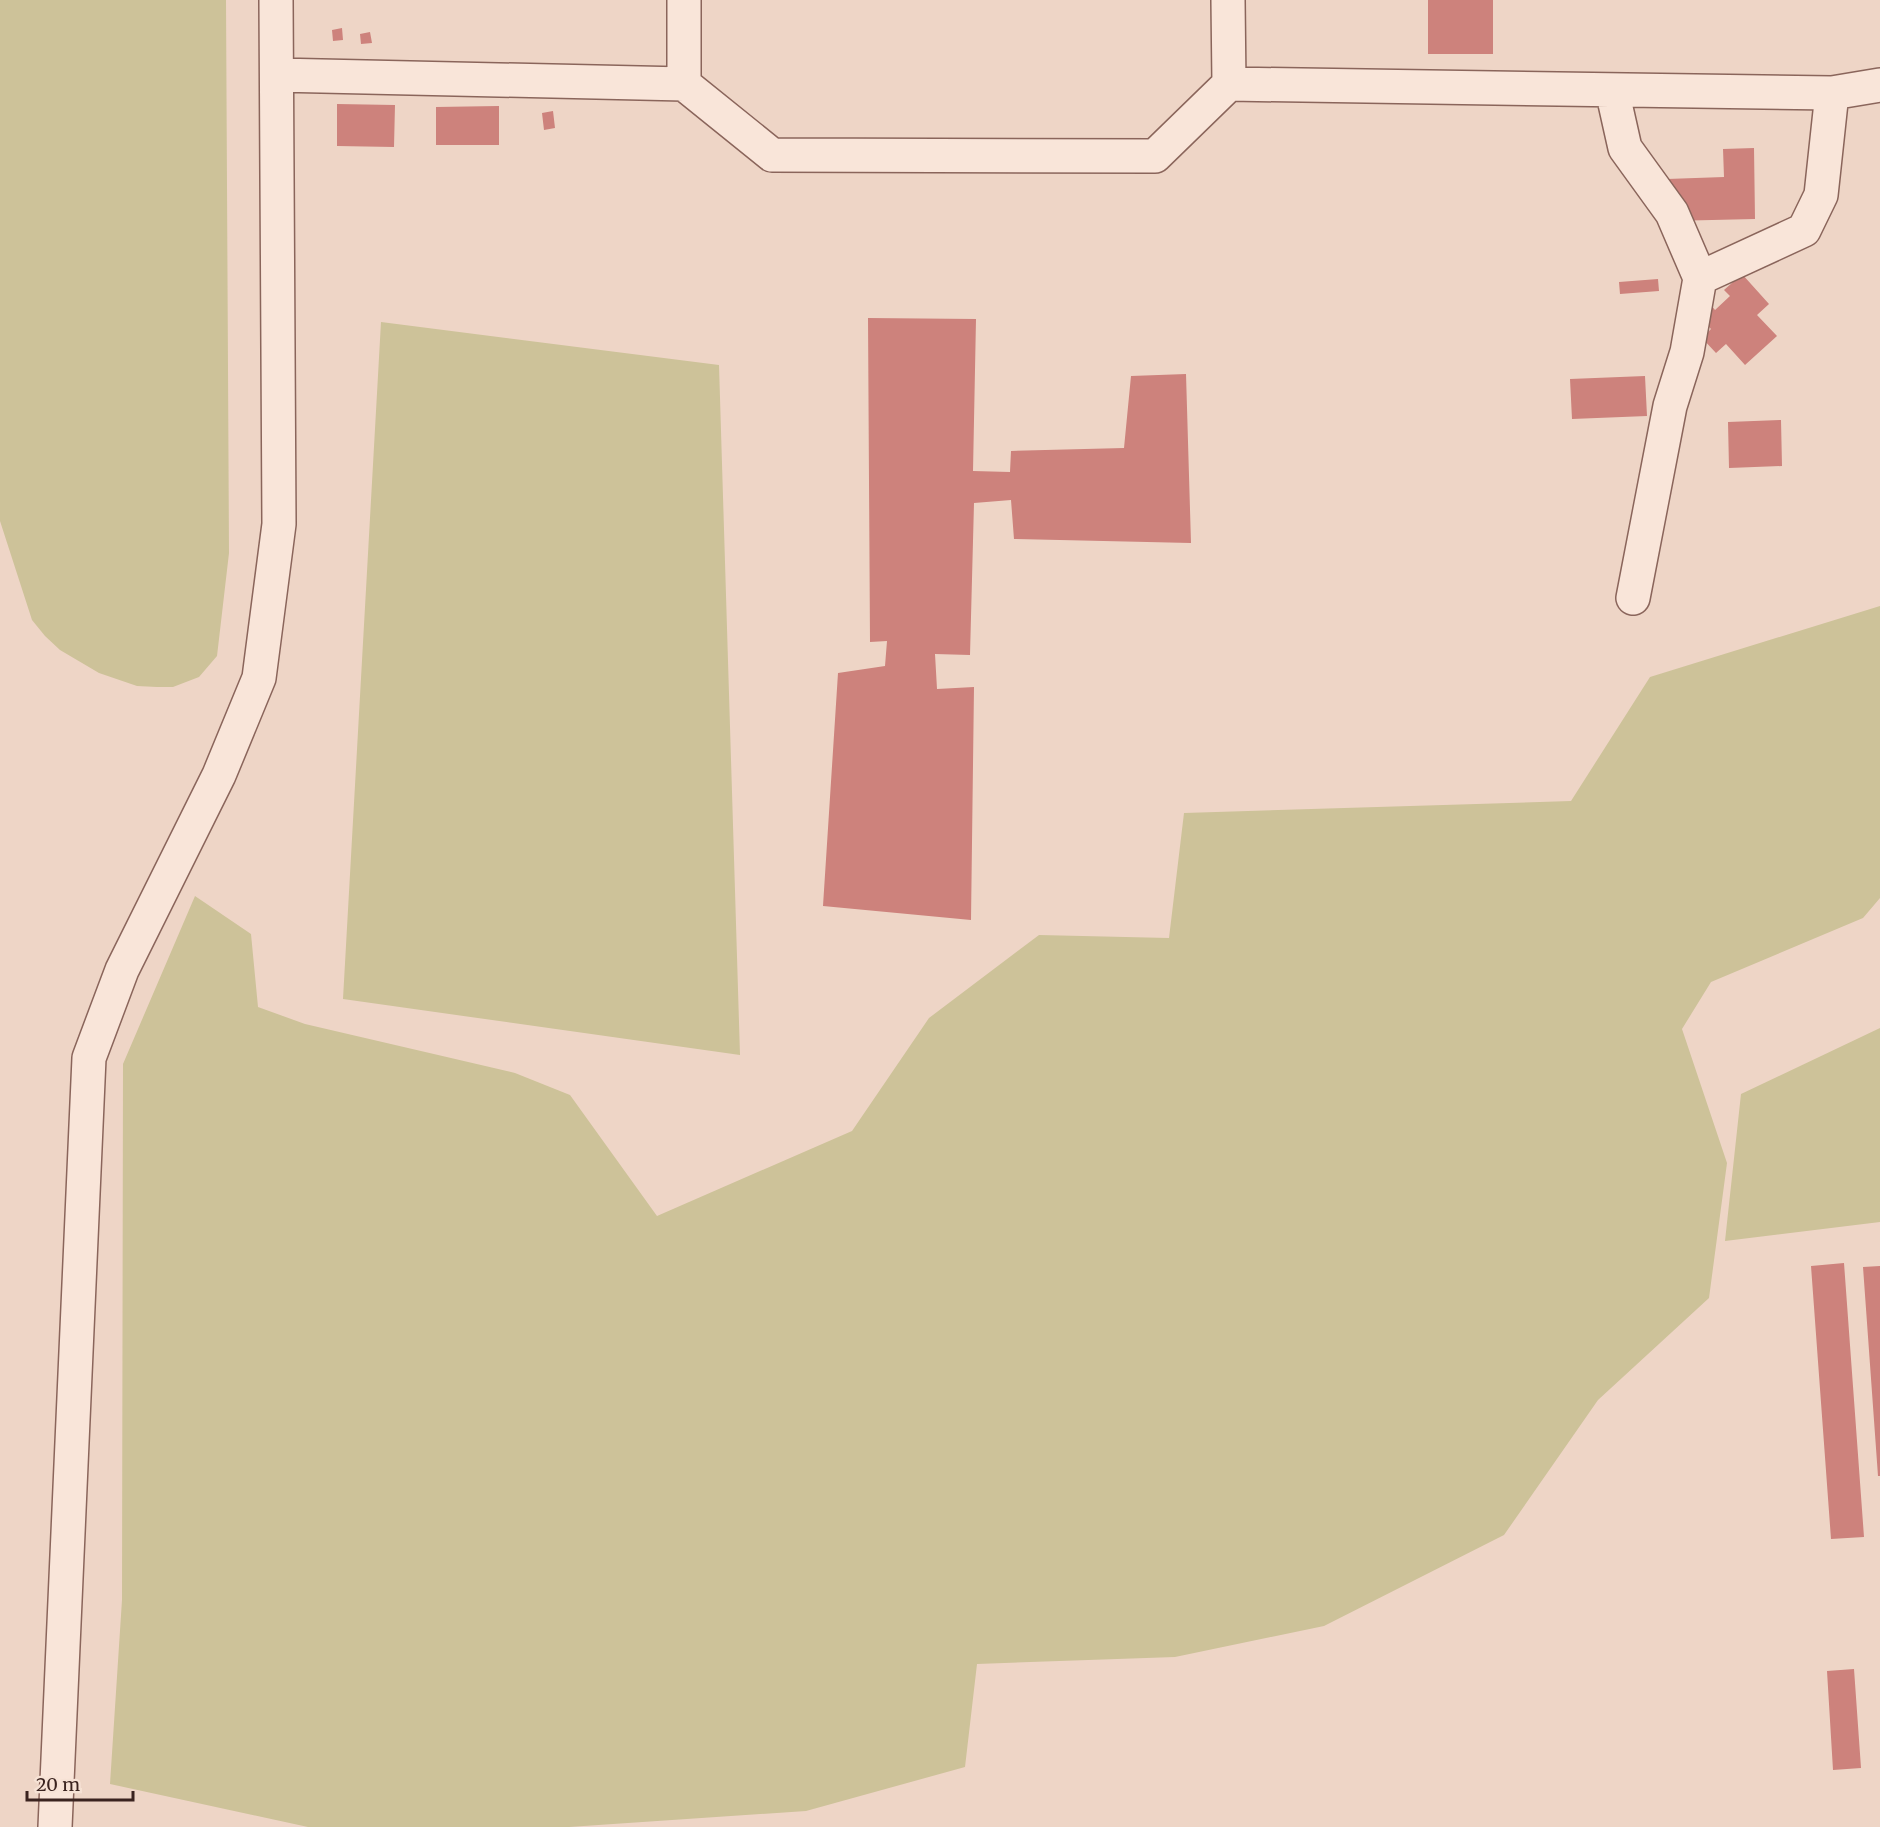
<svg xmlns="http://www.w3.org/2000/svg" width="1880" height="1827" font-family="Merriweather,serif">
	<rect width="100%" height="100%" fill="#eed5c6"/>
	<!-- green -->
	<path fill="#cdc299" d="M0,0H226L229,553L217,656L199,677L173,687H157L137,686L99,673L60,650L45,636L32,620L0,521Z
		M381,322L719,365L740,1055L343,999Z
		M1880,606V898L1863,918L1711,982L1682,1029L1727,1163L1709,1298L1598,1400L1504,1535L1324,1626L1175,1657L977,1664L965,1767L806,1811L569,1827H308L110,1784L122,1600L123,1064L195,896L251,934L258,1007L305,1024L515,1073L570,1095L657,1216L852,1131L929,1018L1039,935L1169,938L1184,813L1571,801L1650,677Z
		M1880,1028V1222L1725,1241L1741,1094Z"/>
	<!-- building -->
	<path fill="#cd827c" d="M1428,0H1493V54H1428Z
		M342,28L343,40L333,41L332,30Z
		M370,32L372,43L361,44L360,34Z
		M337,104L395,105L394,147L337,146Z
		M499,106V145H436V107Z
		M553,111L555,128L544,130L542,113Z
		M1754,148L1755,219L1669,221L1667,179L1724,177L1723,149Z
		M1742,274L1769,304L1757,315L1777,336L1745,365L1726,344L1716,353L1702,338L1711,329L1699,316L1711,305L1715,310L1730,296L1724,290Z
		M1658,279L1659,291L1620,294L1619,282Z
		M868,318L976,319L973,471L1010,472L1011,451L1124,448L1131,376L1186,374L1191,543L1014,539L1011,500L974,503L970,655L935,654L937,689L974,687L971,920L823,906L838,673L885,666L887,641L870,642Z
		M1645,376L1647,416L1572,419L1570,379Z
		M1781,420L1782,466L1729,468L1728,422Z
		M1844,1263L1864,1537L1831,1539L1811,1266Z
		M1880,1266V1476H1878L1863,1267Z
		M1854,1669L1861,1768L1833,1770L1827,1671Z"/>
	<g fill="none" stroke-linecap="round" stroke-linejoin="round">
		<!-- minor casing -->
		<g stroke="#8a655b" stroke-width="36">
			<path id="minor" d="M684,0V84
				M1228,0L1229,84L1832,93L1880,85
				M277,75L684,84L772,155L1155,156L1229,84
				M1612,90L1625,148L1672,213L1700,278L1687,352L1670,406L1633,598
				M1700,278L1804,230L1821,195L1832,93
				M55,1827L89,1058L122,970L219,775L259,678L279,524L276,0"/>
		</g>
		<!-- minor -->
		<use href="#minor" stroke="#f9e5d9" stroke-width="33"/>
	</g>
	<!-- scale -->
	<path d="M27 1791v9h106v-9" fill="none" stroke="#3a231f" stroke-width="3"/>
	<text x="36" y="1791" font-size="18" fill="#3a231f" stroke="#f6e2d5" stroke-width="4.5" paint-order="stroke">20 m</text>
</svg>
